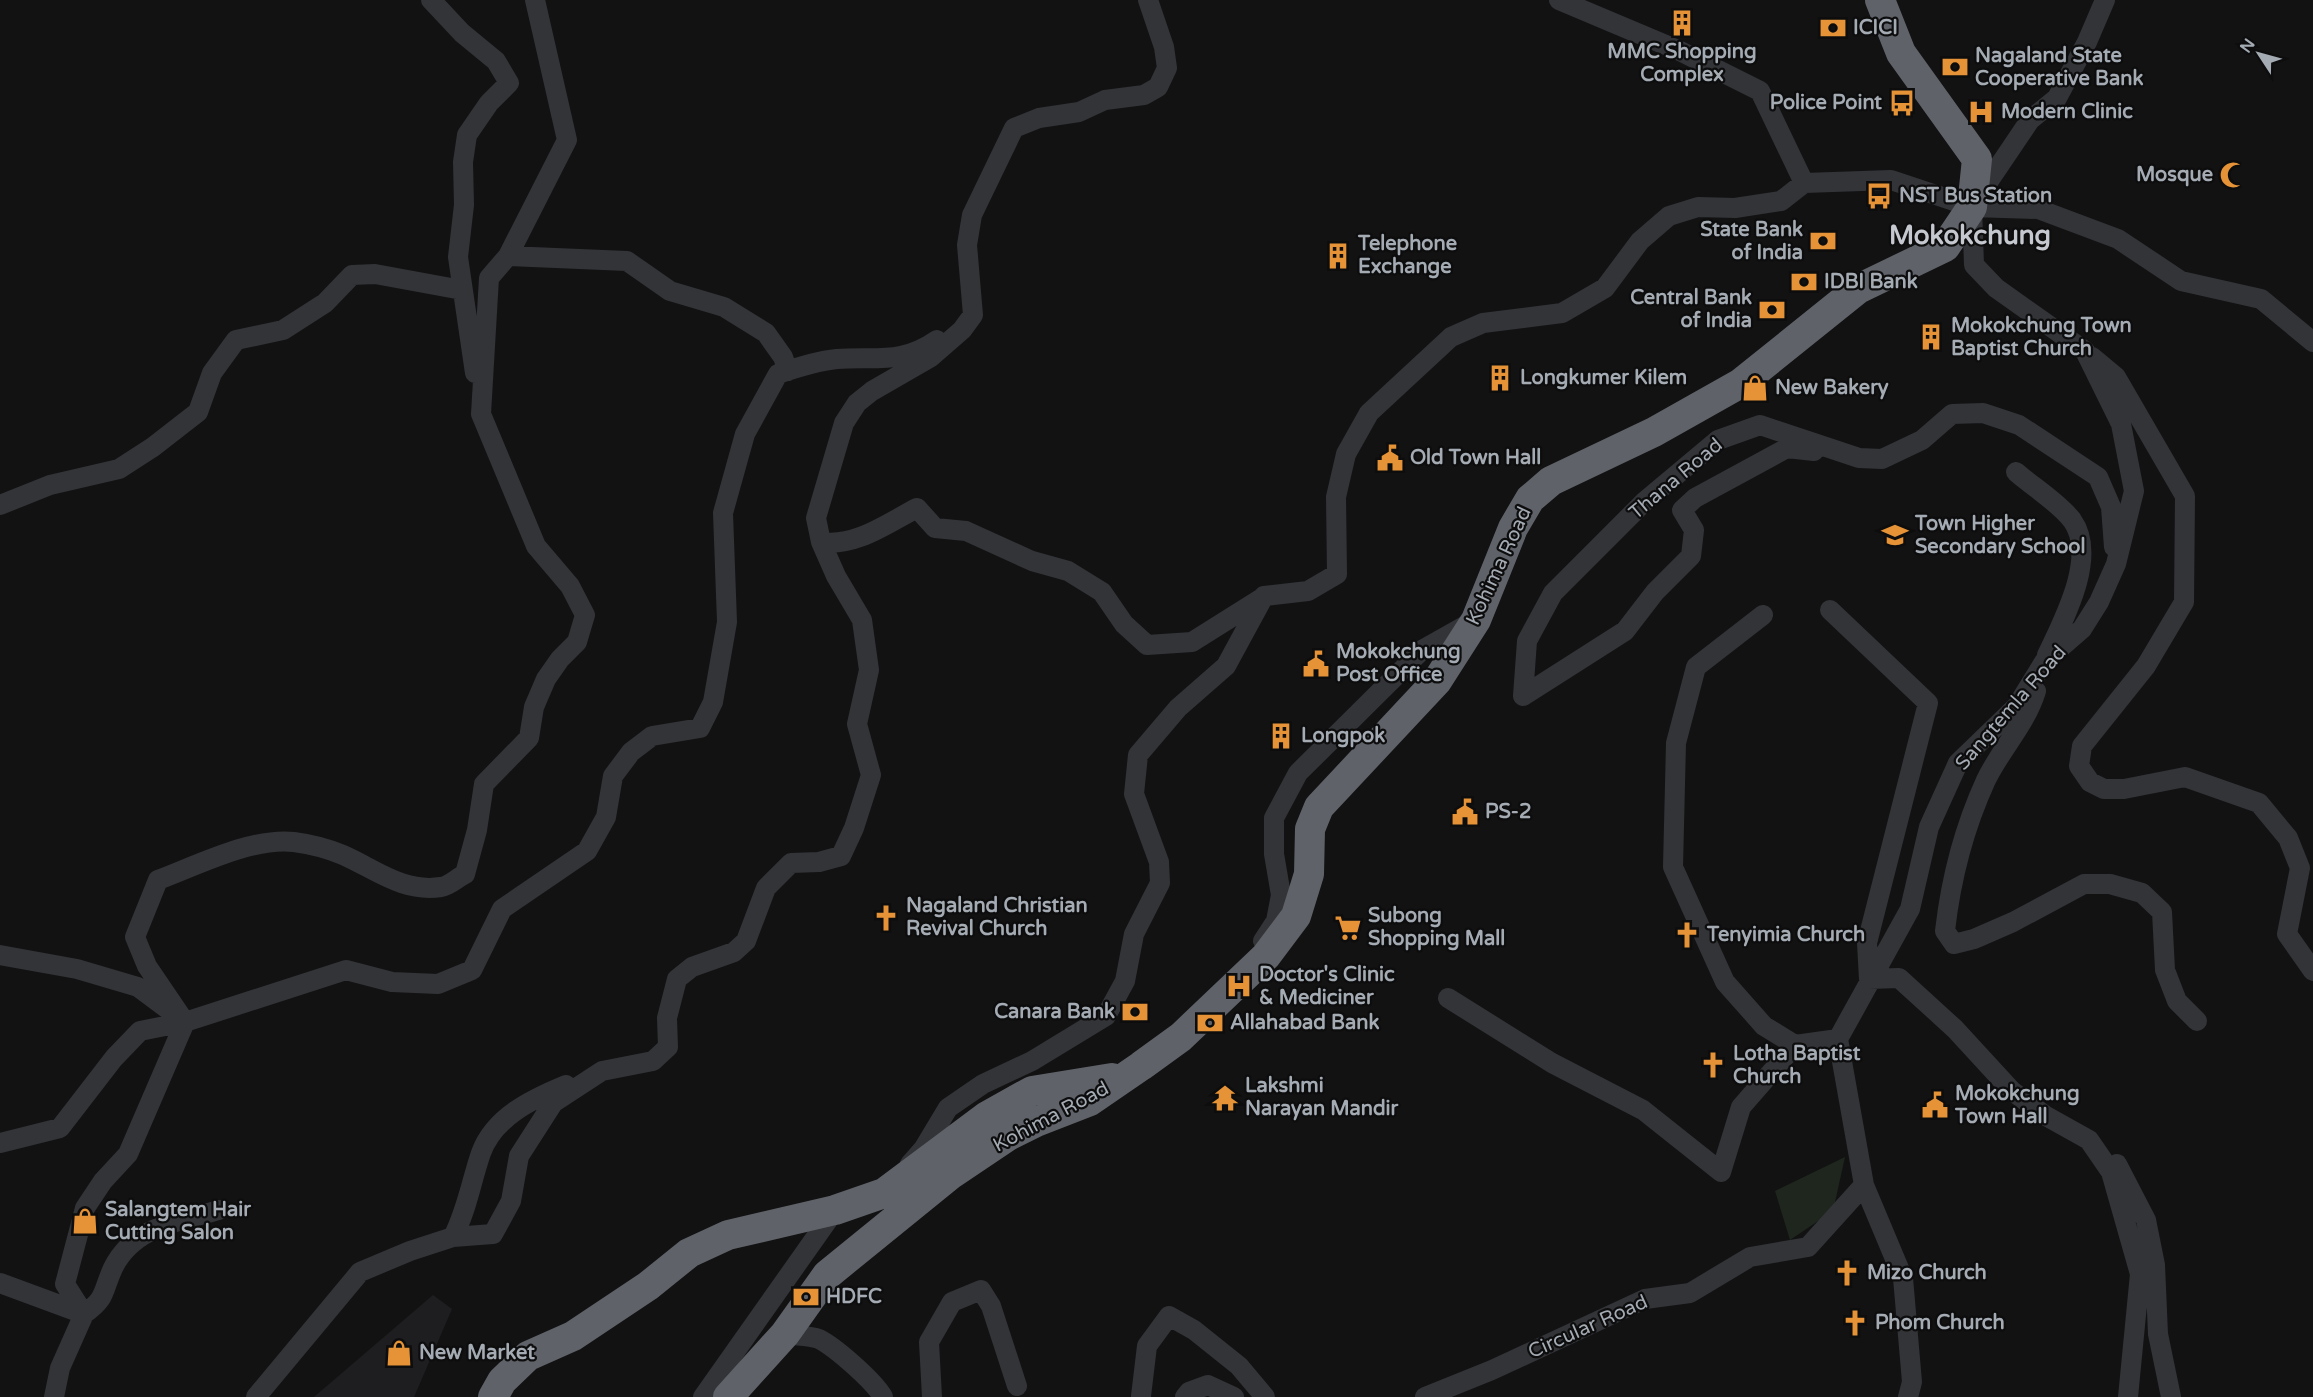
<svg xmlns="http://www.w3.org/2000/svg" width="2313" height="1397" font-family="'Varela Round',sans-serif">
	<rect width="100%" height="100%" fill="#121213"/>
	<!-- built -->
	<path fill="#1e1e20" d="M433,1295L452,1309L414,1397H314Z"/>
	<!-- green -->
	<path fill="#1e261e" d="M1845,1157L1833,1211L1790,1240L1775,1191Z"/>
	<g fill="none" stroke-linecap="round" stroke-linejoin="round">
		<!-- minor -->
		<path stroke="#333438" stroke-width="20" d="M431,0L462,33L496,61L509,83L489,103L467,135L463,162L464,205L458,257L475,373
			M1559,0L1680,51L1760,91L1804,183L1891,180L1972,207L2038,209L2118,239L2181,281L2261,299L2313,342
			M1976,200L2030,120L2057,98L2087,42L2105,0
			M508,256L627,261L670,291L724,307L766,333L783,357L788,371
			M2092,357L2116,377L2185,496L2184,602L2146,666L2082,746L2079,766L2090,782L2104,789H2124L2185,777L2259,803L2288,838L2300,868L2287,934L2313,971
			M2016,472C2033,487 2058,502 2072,520C2098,556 2064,619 2047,655
			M0,505L50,485L119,469L153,447L198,412L212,373L236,340L283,330L325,303L352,275L375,274L462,290
			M821,542C856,547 886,524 917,508L935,528L966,531L1032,561L1068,571L1102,592L1124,624L1147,645L1192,642L1262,598
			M1830,610L1928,703L1867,943L1869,979L1899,978L1955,1029L2012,1091L2046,1116L2089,1140L2111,1172L2140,1274L2128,1397
			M1763,615L1696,667L1676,743L1673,867L1725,982L1764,1026L1795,1045L1838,1039
			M2036,691C2026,724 2001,749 1986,780C1964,828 1951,878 1945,931L1954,944L1974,939L2013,922L2084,884H2110L2142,893L2162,912L2165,970L2177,1001L2197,1021
			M1523,696L1527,641L1553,593L1644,502L1718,440L1760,425L1859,458L1882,459L1922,440L1952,414L1983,413L2019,425L2098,477L2111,507L2114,547
			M1523,696L1625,631L1655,592L1691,556L1694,530L1682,510L1695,498L1787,448L1814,451
			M1263,941L1276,921L1281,895L1274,854V818L1298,773L1422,650L1470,623
			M0,955L77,969L138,987L173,1013
			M1448,998L1552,1063L1643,1110L1721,1172L1741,1107L1795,1045
			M185,1022L147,966L135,937L158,880C196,866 252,837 294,842C309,844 329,849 343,855C375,869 403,893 441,887C449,886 457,878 465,874L477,830L484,784L529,738L534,707L546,679L560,659L577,642L585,615L570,586L536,546L481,414L489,278L508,256L567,140L535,0
			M0,1143L60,1128L114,1058L140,1031L185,1022
			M910,1164L924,1148L948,1108L983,1084L1032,1061L1106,1016L1125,981L1134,934L1160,883L1159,862L1134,794L1138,755L1178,708L1226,666L1264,596L1308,591L1337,574L1336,497L1346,454L1369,413L1451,337L1483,323L1562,313L1605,288L1640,241L1669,216L1698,207L1735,208L1781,201L1804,183
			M2117,1164L2146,1220L2155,1265L2158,1334L2171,1397
			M453,1237C467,1210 471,1182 481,1153C494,1117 532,1099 566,1085
			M0,1283L84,1314C107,1298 102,1292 113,1268C134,1226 178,1222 219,1210
			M785,1334C795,1336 809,1335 819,1339C835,1347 874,1381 883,1397
			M1141,1396L1147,1346L1169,1316L1194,1330L1239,1366L1265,1397
			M54,1397L60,1368L84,1314L65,1284L85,1208L103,1181L128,1154L185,1022L346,970L392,982L438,984L472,970L502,909L587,851L606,817L613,776L631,752L652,736L700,728L713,702L727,622L723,513L745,434L778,374C798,367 817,361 837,359C876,356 901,365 937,340
			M256,1397L360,1272L410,1251L453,1237L493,1234L511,1201L519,1156L553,1103L602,1071L653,1061L668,1047L667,1018L677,979L692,967L734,952L746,941L766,888L791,863L819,862L841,856L854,828L871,775L857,724L869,670L862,620L836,576L821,542L816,518L844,423L857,403L872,391L931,357L962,330L973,315L967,245L972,215L1014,128L1039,118L1079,112L1105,100L1144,95L1158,87L1167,68L1164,47L1148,0
			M703,1397L835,1210
			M932,1397L929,1342L952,1302L981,1290L991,1306L1017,1386
			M1185,1397L1189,1392L1208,1385L1234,1397
			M1425,1397L1492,1370L1645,1299L1690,1293L1750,1257L1808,1247L1864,1185
			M1908,1397L1912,1382L1903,1278L1864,1185L1838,1039L1910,909L1929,827L1958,763L2017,706L2044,662L2082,629L2099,602L2116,564L2134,491L2121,424L2085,351L1996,288L1974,265L1972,207"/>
		<!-- highway -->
		<path stroke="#5f6369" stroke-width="30" d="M493,1397L502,1381L528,1356L573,1336L648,1286L689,1253L728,1235L835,1210L884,1193L987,1116L1032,1091L1112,1078
			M728,1397L785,1334L827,1275L950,1175L1008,1136L1036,1122L1090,1101L1141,1066L1181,1037L1266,956L1296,916L1309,874L1310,829L1319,807L1437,681L1476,620L1513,528L1530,499L1551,481L1654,432L1741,383L1858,289L1945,247L1972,207L1977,159L1901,53L1880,0"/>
	</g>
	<!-- icons -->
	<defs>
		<g id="building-bare" transform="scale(2.07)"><path d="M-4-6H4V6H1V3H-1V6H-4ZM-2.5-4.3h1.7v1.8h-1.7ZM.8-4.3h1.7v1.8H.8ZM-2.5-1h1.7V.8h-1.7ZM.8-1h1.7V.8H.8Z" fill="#e69337" stroke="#0d0d0e" stroke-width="2.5" paint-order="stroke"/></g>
		<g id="bank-bare" transform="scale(2.07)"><path d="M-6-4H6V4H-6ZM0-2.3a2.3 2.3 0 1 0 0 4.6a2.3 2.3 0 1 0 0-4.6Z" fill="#e69337" stroke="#0d0d0e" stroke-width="2.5" paint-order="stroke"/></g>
		<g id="bus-bare" transform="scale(2.07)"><path d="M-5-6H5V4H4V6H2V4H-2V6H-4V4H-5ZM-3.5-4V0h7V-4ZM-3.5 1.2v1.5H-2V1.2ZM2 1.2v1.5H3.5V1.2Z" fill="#e69337" stroke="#0d0d0e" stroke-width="2.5" paint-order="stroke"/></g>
		<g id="hospital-bare" transform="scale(2.07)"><path d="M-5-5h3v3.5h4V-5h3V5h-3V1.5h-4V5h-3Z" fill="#e69337" stroke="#0d0d0e" stroke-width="2.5" paint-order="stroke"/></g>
		<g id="mosque-bare" transform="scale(2.07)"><path d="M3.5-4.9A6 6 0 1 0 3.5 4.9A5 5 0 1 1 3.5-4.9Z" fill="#e69337" stroke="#0d0d0e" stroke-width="2.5" paint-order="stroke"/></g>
		<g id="shop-bare" transform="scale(2.07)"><path d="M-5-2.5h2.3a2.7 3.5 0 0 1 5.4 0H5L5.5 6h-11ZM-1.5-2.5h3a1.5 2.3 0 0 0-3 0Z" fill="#e69337" stroke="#0d0d0e" stroke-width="2.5" paint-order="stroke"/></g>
		<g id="civic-bare" transform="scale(2.07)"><path d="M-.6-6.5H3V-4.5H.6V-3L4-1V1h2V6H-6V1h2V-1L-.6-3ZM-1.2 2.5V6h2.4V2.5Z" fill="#e69337" stroke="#0d0d0e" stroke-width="2.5" paint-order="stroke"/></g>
		<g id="school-bare" transform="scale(2.07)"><path d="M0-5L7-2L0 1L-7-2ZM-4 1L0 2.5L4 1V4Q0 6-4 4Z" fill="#e69337" stroke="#0d0d0e" stroke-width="2.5" paint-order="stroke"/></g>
		<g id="church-bare" transform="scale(2.07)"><path d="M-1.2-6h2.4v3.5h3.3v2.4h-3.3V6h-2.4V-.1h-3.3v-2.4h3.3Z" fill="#e69337" stroke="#0d0d0e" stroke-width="2.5" paint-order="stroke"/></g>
		<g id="supermarket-bare" transform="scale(2.07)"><path d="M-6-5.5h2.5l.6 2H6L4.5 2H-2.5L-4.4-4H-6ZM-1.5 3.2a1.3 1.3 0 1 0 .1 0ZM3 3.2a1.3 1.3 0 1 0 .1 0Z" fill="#e69337" stroke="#0d0d0e" stroke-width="2.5" paint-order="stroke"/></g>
		<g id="temple-bare" transform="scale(2.07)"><path d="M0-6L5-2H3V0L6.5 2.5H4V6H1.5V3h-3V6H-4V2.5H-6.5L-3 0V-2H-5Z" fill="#e69337" stroke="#0d0d0e" stroke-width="2.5" paint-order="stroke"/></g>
	</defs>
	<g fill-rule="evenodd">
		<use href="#building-bare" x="1682" y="23"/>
		<use href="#bank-bare" x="1833" y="28"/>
		<use href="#bank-bare" x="1955" y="67"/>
		<use href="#bus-bare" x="1902" y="103"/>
		<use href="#hospital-bare" x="1981" y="112"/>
		<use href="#mosque-bare" x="2233" y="175"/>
		<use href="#bus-bare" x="1879" y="196"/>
		<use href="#bank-bare" x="1823" y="241"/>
		<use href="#building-bare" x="1338" y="256"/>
		<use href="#bank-bare" x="1804" y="282"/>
		<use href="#bank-bare" x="1772" y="310"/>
		<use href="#building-bare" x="1931" y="337"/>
		<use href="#building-bare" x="1500" y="378"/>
		<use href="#shop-bare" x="1755" y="388"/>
		<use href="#civic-bare" x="1390" y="458"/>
		<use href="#school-bare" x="1895" y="535"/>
		<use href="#civic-bare" x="1316" y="664"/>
		<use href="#building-bare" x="1281" y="736"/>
		<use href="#civic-bare" x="1465" y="812"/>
		<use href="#church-bare" x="886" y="918"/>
		<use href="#supermarket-bare" x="1348" y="928"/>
		<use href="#church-bare" x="1687" y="935"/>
		<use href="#hospital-bare" x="1239" y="986"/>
		<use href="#bank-bare" x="1135" y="1012"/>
		<use href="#bank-bare" x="1210" y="1023"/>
		<use href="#church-bare" x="1713" y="1065"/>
		<use href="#temple-bare" x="1225" y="1098"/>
		<use href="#civic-bare" x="1935" y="1105"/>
		<use href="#shop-bare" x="85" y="1221"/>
		<use href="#church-bare" x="1847" y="1273"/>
		<use href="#bank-bare" x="806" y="1297"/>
		<use href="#church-bare" x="1855" y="1323"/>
		<use href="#shop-bare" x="399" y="1353"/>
	</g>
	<g text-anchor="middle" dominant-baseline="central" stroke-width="4.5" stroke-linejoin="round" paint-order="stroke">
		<!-- poi labels -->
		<g font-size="20" font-weight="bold" fill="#a4abb3" stroke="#0d0d0e" text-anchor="start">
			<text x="1853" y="28">ICICI</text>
			<text x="1682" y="52" text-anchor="middle">MMC Shopping<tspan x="1682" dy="23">Complex</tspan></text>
			<text x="1975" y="56">Nagaland State<tspan x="1975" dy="23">Cooperative Bank</tspan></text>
			<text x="1882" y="103" text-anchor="end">Police Point</text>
			<text x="2001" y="112">Modern Clinic</text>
			<text x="2213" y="175" text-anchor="end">Mosque</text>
			<text x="1899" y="196">NST Bus Station</text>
			<text x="1803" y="230" text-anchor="end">State Bank<tspan x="1803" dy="23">of India</tspan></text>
			<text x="1358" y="244">Telephone<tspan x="1358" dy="23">Exchange</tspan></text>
			<text x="1824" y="282">IDBI Bank</text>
			<text x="1752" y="298" text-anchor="end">Central Bank<tspan x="1752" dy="23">of India</tspan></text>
			<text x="1951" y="326">Mokokchung Town<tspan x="1951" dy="23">Baptist Church</tspan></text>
			<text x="1520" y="378">Longkumer Kilem</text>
			<text x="1775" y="388">New Bakery</text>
			<text x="1410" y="458">Old Town Hall</text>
			<text x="1915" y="524">Town Higher<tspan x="1915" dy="23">Secondary School</tspan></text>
			<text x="1336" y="652">Mokokchung<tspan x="1336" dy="23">Post Office</tspan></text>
			<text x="1301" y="736">Longpok</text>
			<text x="1485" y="812">PS-2</text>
			<text x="906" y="906">Nagaland Christian<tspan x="906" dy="23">Revival Church</tspan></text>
			<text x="1368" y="916">Subong<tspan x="1368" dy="23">Shopping Mall</tspan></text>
			<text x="1707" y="935">Tenyimia Church</text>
			<text x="1259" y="975">Doctor's Clinic<tspan x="1259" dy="23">&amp; Mediciner</tspan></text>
			<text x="1115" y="1012" text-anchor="end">Canara Bank</text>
			<text x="1230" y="1023">Allahabad Bank</text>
			<text x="1733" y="1054">Lotha Baptist<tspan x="1733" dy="23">Church</tspan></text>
			<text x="1245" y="1086">Lakshmi<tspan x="1245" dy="23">Narayan Mandir</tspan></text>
			<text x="1955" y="1094">Mokokchung<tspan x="1955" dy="23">Town Hall</tspan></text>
			<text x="105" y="1210">Salangtem Hair<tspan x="105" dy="23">Cutting Salon</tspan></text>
			<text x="1867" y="1273">Mizo Church</text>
			<text x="826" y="1297">HDFC</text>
			<text x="1875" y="1323">Phom Church</text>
			<text x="419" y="1353">New Market</text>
		</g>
		<!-- street labels -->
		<g font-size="20" fill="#a4abb3" stroke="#0d0d0e">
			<text transform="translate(1676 479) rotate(-40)">Thana Road</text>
			<text transform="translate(1499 566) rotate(-65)">Kohima Road</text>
			<text transform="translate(2011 708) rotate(-49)">Sangtemla Road</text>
			<text transform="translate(1051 1117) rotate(-28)">Kohima Road</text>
			<text transform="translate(1588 1327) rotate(-24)">Circular Road</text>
		</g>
		<!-- district labels -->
		<g font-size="26" font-weight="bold" fill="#c5c9cf" stroke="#0d0d0e">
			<text x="1970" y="235">Mokokchung</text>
		</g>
	</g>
	<!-- north arrow -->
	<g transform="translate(2259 54) rotate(306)" stroke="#0d0d0e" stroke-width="4.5" paint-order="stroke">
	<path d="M0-4.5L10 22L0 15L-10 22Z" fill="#a4abb3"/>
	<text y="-9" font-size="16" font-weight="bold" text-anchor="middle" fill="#a4abb3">N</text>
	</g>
</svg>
